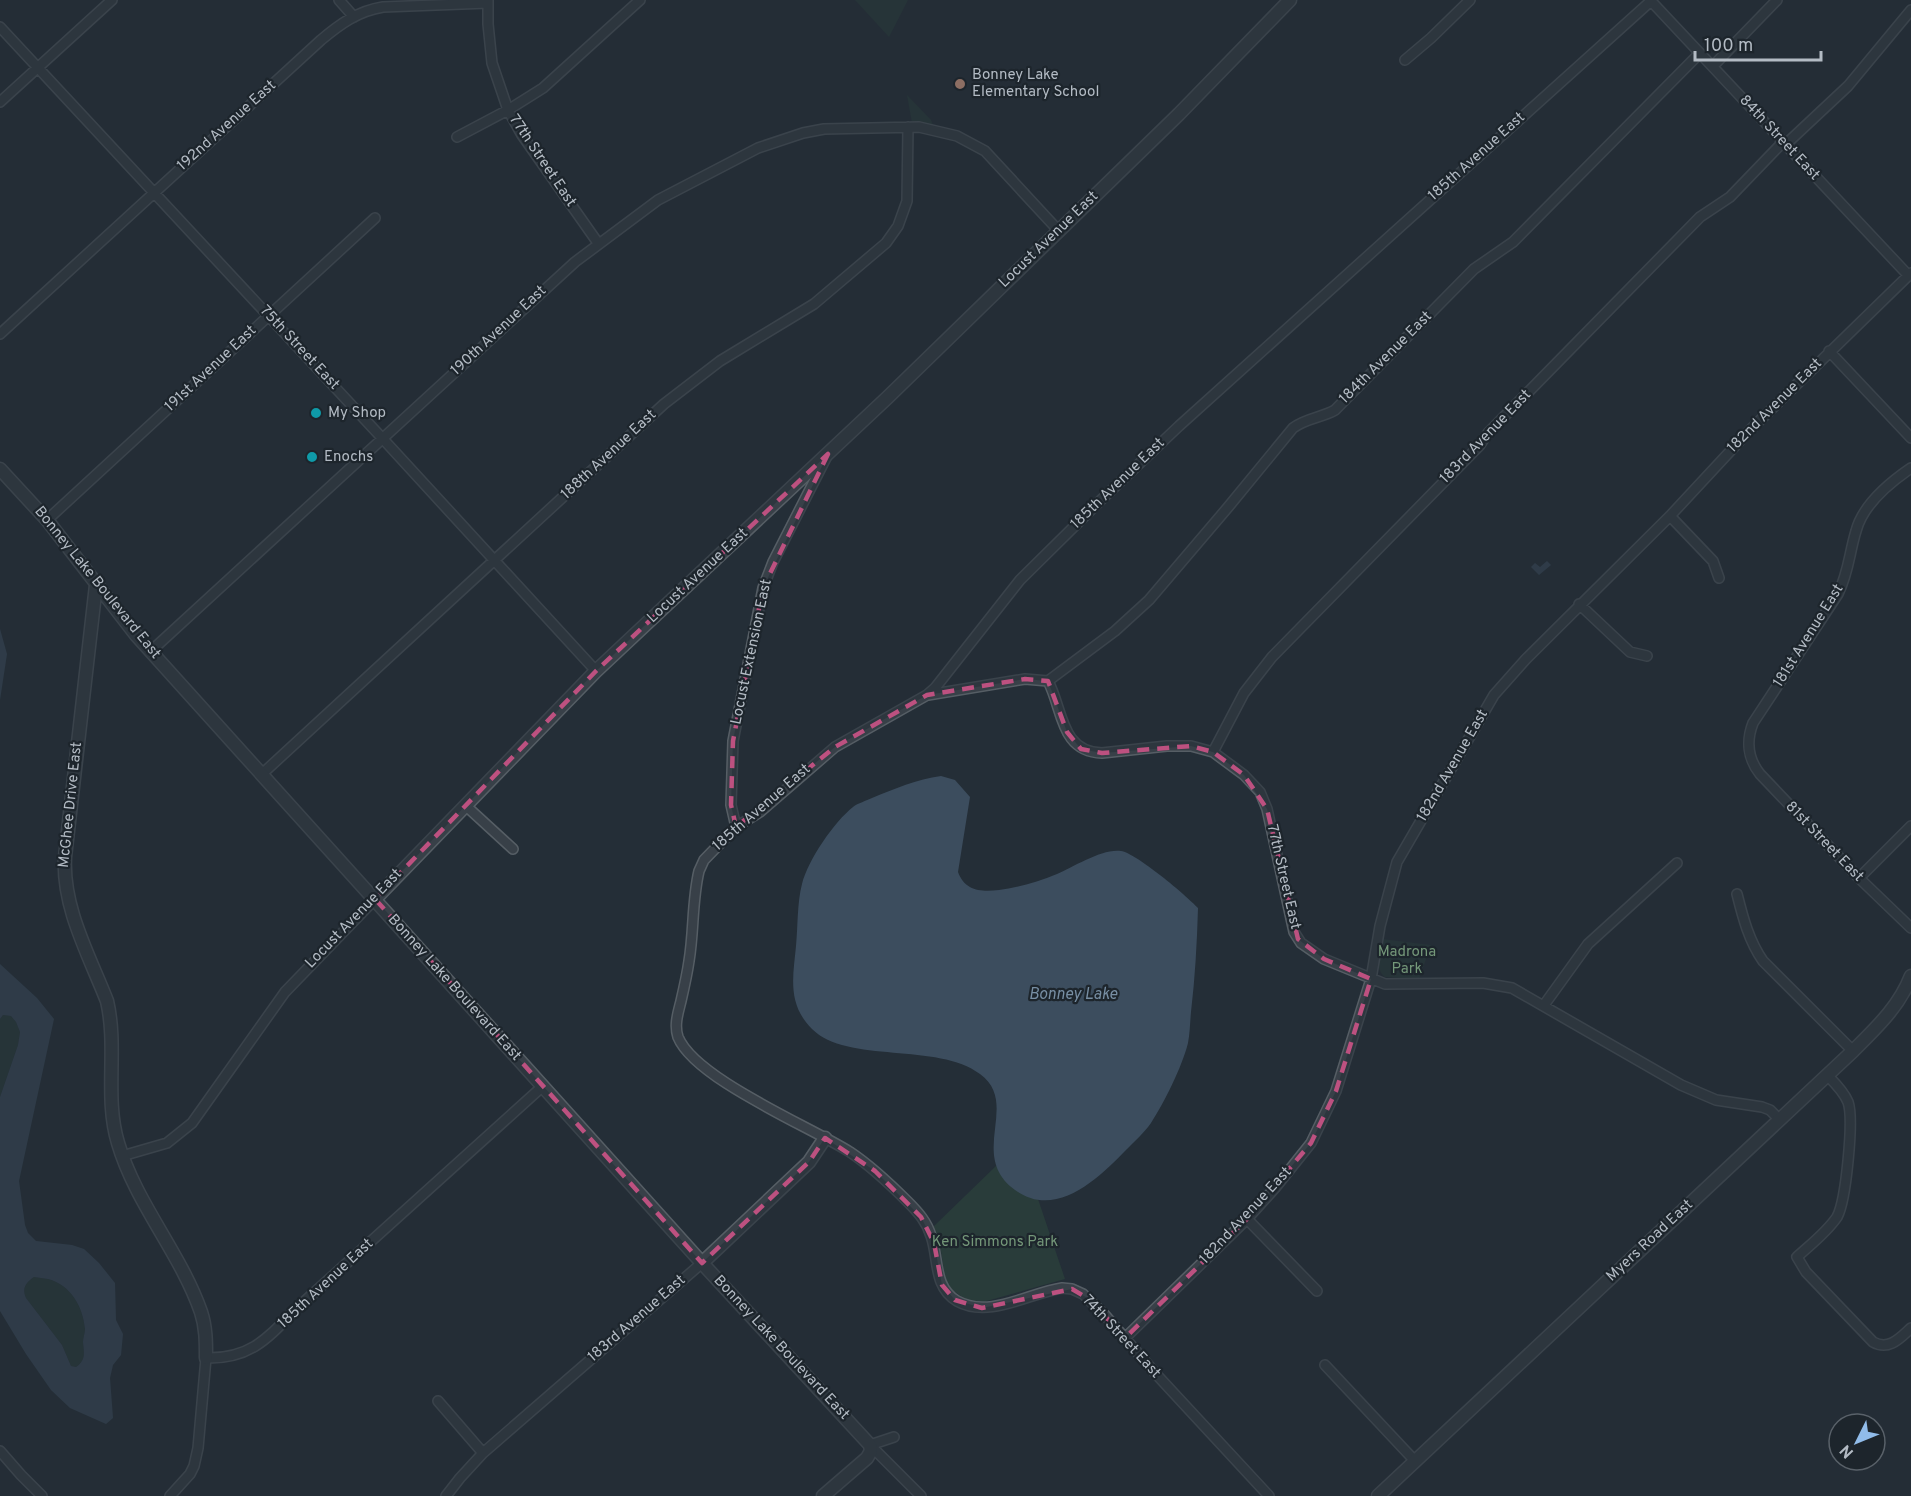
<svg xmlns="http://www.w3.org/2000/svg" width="1911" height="1496" font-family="Overpass,sans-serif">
	<rect width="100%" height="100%" fill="#242e37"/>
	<!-- green -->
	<path fill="#293c3a" d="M855,0H908L889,37Z
		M907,95L931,120L933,125L912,123Z
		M1382,939L1431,945L1419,979L1385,977C1373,967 1380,952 1382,939Z
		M3,1015L11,1016L16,1022L20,1032L18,1045L0,1097V1019Z
		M997,1165C1006,1187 1017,1191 1038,1199L1065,1279L983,1302L965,1299L951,1289L945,1279L941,1251L933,1227Z
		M34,1277C39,1278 43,1278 48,1279C71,1285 83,1307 85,1329C85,1333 83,1338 83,1343C84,1353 86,1360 76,1367L71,1366L62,1345L26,1298C22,1289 25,1283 34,1277Z"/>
	<!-- water -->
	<path fill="#3c4d5e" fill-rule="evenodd" d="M1547,561L1551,565L1539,575L1531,567L1535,563L1540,567Z
		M0,629L7,654L0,700Z
		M941,776L955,780L970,797L958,872C965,891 981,892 999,890C1019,887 1038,882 1057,874C1073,867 1103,848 1121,851C1136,853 1187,896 1198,908C1197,943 1195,978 1191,1012C1190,1022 1190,1033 1188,1043C1182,1067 1164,1103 1151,1123C1144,1133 1134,1142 1126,1150C1099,1178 1056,1220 1015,1190C967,1155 1021,1104 980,1074C938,1042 847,1064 812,1029C787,1004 793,977 796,946C798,926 797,903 802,884C808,860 834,822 853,807C858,803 866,801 872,798C894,789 917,779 941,776Z
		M0,964L37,998L54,1019L19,1181L25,1225L28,1233L36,1241L72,1245L84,1249L99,1263L115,1283L116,1320L123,1334L121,1355L113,1365L110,1378L113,1418L106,1424L70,1408L51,1390L26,1354L0,1311V1097L18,1045L20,1032L16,1022L11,1016L3,1015L0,1019ZM34,1277C39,1278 43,1278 48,1279C71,1285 83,1307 85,1329C85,1333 83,1338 83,1342C84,1353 86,1360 76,1367L71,1366L62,1345L26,1298C22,1289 25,1283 34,1277Z"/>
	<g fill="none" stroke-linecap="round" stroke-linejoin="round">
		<!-- minor casing -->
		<g stroke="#565e65" stroke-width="12">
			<path id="minor" d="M339,0L354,17
				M488,0V24L492,63L508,110L522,135L598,243
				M1650,0L1908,275
				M0,27L383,439L596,671
				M1405,60L1431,38L1470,0
				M1713,66L1777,0
				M0,102L112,0
				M457,137L508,110L543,88L640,0
				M1785,145L1848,86L1911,10
				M0,334L321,40C340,24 358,11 383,7L488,3
				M1829,351L1911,438
				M1911,468C1889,483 1863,504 1856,531C1849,554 1849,571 1838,594L1753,723C1746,741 1748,759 1760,774L1859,878L1911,928
				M1670,516L1713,561L1719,578
				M47,520L375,218
				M1579,604L1630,652L1647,656
				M151,651L575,262L658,200L758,148L803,133L824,129L919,127L957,136L985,151L1058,230
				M1048,681C1063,709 1060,752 1102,753L1167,746H1191L1213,752L1244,775L1260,792L1267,809L1294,932L1301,943L1324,959L1385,984L1483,983L1512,988L1681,1085L1716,1100L1762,1107L1770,1110L1780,1120
				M1048,681L1115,631L1149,600L1229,506L1293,428C1306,418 1321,418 1335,410L1474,269L1513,242L1700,53
				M928,695L1025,679L1048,681
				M1213,752L1244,693L1272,657L1480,445L1488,433L1700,217L1730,197L1783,142
				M262,774L664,404L720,361L814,304L886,243L898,226L907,201L908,127
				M465,805L513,849
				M736,827L731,805L733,741L763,588L773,562L826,458
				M1859,878L1911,826
				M1737,894C1743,918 1749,941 1763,961L1853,1051
				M1544,1005L1588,944L1677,863
				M1828,1076C1835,1083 1844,1092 1848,1102C1854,1119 1846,1201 1837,1217C1827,1232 1810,1245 1797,1257L1806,1272L1873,1342C1889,1351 1900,1338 1911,1328
				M122,1156L167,1143L192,1123L285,992L375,899
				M1247,1219L1317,1291
				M1125,1338L1247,1219L1275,1188L1311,1143L1336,1091L1371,979L1380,926L1397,862L1494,695L1526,659L1670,516L1749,431L1911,273
				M1325,1365L1415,1461
				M438,1401L483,1453
				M894,1437L870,1445L921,1496
				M0,1451L21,1475L42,1496
				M170,1496L190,1474L194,1466L198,1448L206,1358C250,1359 267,1339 296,1309L543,1086
				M446,1496L460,1478L483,1453L702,1263
				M1269,1496L1156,1374L1104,1314L1083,1294L1072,1289L1062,1288C1029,1293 989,1319 957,1301C933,1287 939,1258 931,1236C927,1222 918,1212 908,1202C890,1184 871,1166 850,1152C809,1126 695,1079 678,1037C674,1025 678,1013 681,1001C684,988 687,975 689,961C694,931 692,900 699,871L704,860L736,827L760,812L835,747L927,695L935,688L1020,580L1102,499L1179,426L1651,1"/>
		</g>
		<!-- tertiary casing -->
		<g stroke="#565e65" stroke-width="15">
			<path id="tertiary" d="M0,469L47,520L136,635L702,1263L870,1445L871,1451L867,1458L823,1496
				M96,585L65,857C62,907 89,955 107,1001C118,1048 104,1097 118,1143C136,1204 180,1252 201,1312C206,1327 206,1342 206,1358
				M375,899L596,671L888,397L1179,114L1290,0
				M702,1263L809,1162L825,1138
				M1378,1496L1853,1051C1876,1028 1899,1007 1911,976"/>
		</g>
		<!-- minor -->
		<use href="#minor" stroke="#384048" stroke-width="9"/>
		<!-- tertiary -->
		<use href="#tertiary" stroke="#384048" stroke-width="12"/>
	</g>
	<!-- marked area -->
	<path d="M0 0H1911V1496H0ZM828,454L763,588L733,741L731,805L736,827L835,747L927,695L1025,679L1048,681L1067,732L1081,749L1102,753L1191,746L1213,752L1244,775L1267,809L1298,939L1324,959L1371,979L1336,1091L1311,1143L1247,1219L1125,1338L1089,1299L1072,1289L982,1308L955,1300L942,1285L934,1243L921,1217L875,1171L825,1138L809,1162L702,1263L375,899L596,671Z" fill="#242e37" fill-opacity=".55" fill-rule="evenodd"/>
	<path fill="none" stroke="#bd5180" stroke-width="4.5" stroke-dasharray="12 8" stroke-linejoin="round" d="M828,454L763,588L733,741L731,805L736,827L835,747L927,695L1025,679L1048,681L1067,732L1081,749L1102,753L1191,746L1213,752L1244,775L1267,809L1298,939L1324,959L1371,979L1336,1091L1311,1143L1247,1219L1125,1338L1089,1299L1072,1289L982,1308L955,1300L942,1285L934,1243L921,1217L875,1171L825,1138L809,1162L702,1263L375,899L596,671Z"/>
	<!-- markers -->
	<circle fill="#8d6e63" stroke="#1d252c" stroke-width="2" cx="960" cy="84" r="6"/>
	<g fill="#0f9aa8" stroke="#1d252c" stroke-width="2">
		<circle cx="316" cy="413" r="6"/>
		<circle cx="312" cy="457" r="6"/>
	</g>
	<g text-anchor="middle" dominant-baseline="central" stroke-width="4.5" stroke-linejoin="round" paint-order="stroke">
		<!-- poi labels -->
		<g font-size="15" fill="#b3bbc4" stroke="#1d252c" text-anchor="start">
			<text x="972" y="75">Bonney Lake<tspan x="972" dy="17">Elementary School</tspan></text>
			<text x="328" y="413">My Shop</text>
			<text x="324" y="457">Enochs</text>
		</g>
		<!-- street labels -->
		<g font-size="15" fill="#b3bbc4" stroke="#1d252c">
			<text transform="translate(227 126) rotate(-42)">192nd Avenue East</text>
			<text transform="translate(1779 138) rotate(47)">84th Street East</text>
			<text transform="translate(1477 157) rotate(-42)">185th Avenue East</text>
			<text transform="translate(542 161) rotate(56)">77th Street East</text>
			<text transform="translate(1049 240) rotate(-44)">Locust Avenue East</text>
			<text transform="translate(499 331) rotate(-43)">190th Avenue East</text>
			<text transform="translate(299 348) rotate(47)">75th Street East</text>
			<text transform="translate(1386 358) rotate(-45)">184th Avenue East</text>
			<text transform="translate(211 369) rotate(-43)">191st Avenue East</text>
			<text transform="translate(1775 406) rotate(-45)">182nd Avenue East</text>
			<text transform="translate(1486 437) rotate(-46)">183rd Avenue East</text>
			<text transform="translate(609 455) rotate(-43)">188th Avenue East</text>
			<text transform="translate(1118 484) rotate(-44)">185th Avenue East</text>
			<text transform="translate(698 576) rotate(-43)">Locust Avenue East</text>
			<text transform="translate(97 583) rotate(51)">Bonney Lake Boulevard East</text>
			<text transform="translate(1809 636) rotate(-58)">181st Avenue East</text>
			<text transform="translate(752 652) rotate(-78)">Locust Extension East</text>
			<text transform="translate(1453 766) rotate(-60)">182nd Avenue East</text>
			<text transform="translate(71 805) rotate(-84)">McGhee Drive East</text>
			<text transform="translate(762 808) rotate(-41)">185th Avenue East</text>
			<text transform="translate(1824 842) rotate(46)">81st Street East</text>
			<text transform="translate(1283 877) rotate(77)">77th Street East</text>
			<text transform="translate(354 919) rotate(-46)">Locust Avenue East</text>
			<text transform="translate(454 988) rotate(48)">Bonney Lake Boulevard East</text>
			<text transform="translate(1246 1216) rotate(-47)">182nd Avenue East</text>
			<text transform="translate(1650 1241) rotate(-43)">Myers Road East</text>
			<text transform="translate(326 1284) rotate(-43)">185th Avenue East</text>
			<text transform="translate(637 1319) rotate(-41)">183rd Avenue East</text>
			<text transform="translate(1121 1337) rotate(47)">74th Street East</text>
			<text transform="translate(781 1348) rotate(47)">Bonney Lake Boulevard East</text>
		</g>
		<!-- park labels -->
		<g font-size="15" fill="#749779" stroke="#1d252c">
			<text x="1407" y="952">Madrona<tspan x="1407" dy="17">Park</tspan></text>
			<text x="995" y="1242">Ken Simmons Park</text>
		</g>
		<!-- water labels -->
		<g font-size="16" font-style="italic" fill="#778ea3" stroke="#1d252c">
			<text x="1073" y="995">Bonney Lake</text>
		</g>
	</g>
	<!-- north arrow -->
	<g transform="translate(1857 1442) rotate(227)"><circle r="28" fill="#1d252c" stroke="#596169" stroke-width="1.5"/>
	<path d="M0-4.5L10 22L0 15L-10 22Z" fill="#91bcea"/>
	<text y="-9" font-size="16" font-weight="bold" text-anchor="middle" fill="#b3bbc4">N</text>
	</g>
	<!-- scale -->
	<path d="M1695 51v9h126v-9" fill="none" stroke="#b3bbc4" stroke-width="3"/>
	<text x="1704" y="51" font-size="18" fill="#b3bbc4" stroke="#1d252c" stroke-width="4.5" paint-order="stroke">100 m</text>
</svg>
